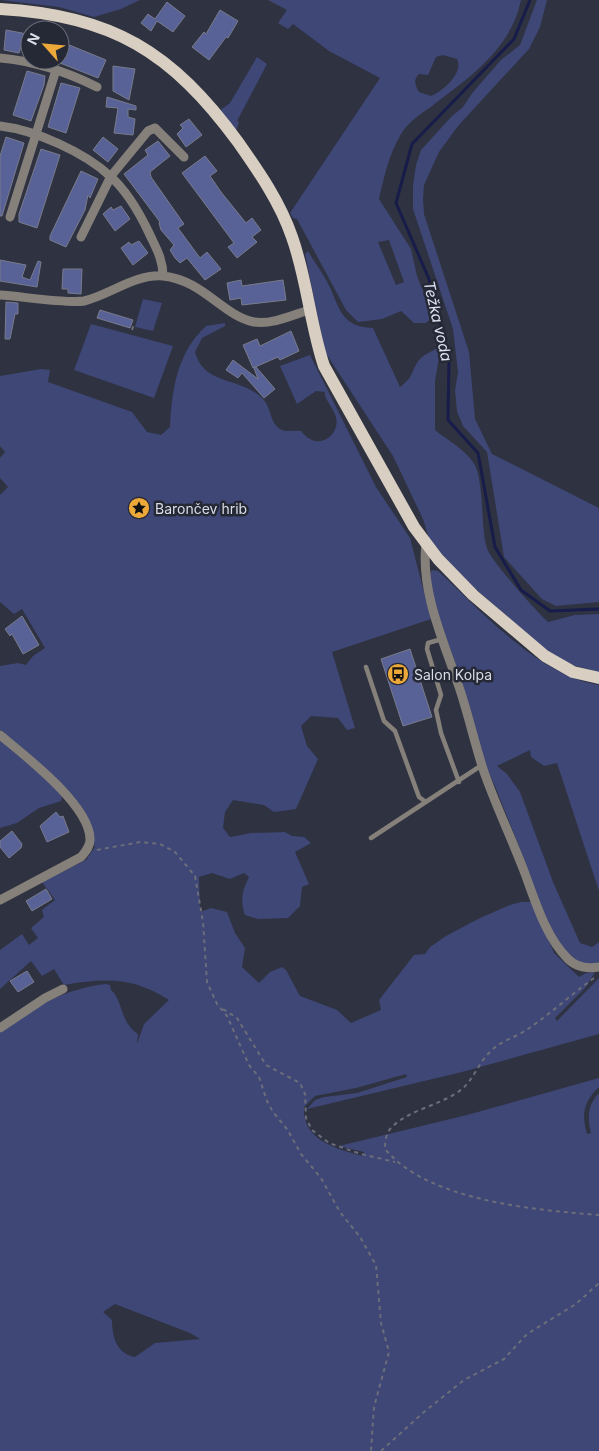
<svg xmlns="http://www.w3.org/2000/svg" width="599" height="1451" font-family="Inter,sans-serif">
	<rect width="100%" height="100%" fill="#2f3240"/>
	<!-- green -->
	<path fill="#3e4776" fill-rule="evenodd" d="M0,0H140L121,9L94,17L59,7Z
		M268,0H521C511,49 470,77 432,106C422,113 407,123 401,134C389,154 384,177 379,199L411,249L417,276L433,316L426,323H414L401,311L382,319L358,322L346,310L297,219L293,218L290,213L380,78L329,51L293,24L288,29L278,23L287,10ZM443,55L457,59C464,73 443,91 431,96L419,92C415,85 413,80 419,74L428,75L436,57ZM389,240L404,282L396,285L378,242Z
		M537,0H547L540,27L529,49L458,126L439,152L424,185L423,199L424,214L469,352L475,419L492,454L599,508V602L556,606L542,599L504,557L487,452L463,426L457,411L455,390L458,372L453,329L413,209V186L416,165L421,150L452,116L463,107L473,92L501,60L520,45Z
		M257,57L267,64L237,121L239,122L236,132L219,111L230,103Z
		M308,251C313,260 320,269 325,278C340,303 337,327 373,328L400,387C413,377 410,375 417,363C421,355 433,351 441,346L435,381V430C446,439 464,449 473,462C485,478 480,529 487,548C490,560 538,613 548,622L575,615L599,614V672L572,665L556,657L537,643L472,586L431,544L423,519L393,456L325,352L305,254Z
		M143,299L162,303L153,331L135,327Z
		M225,323V326L202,338L195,352C204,386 239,376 262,398C272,407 269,424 282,430C288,432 295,430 301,431C304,434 307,438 310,439C324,447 340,432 336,417C334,410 328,403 325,396V392L316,391L297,404L280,366L310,355L376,487L410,538L431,619L332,652L355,728L347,730L338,718L311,716L301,726L307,746L318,759L296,809L274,812L264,805L233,800L225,812L223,828L230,837L251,833L285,832L292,836L304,837L311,843L295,852L309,884L302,887L300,906L288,918L258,919L245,915C240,900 242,891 249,877L244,873L230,879L212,873L199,877L200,912L211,908L227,912L235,933L245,948L242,967L259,983L270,972L282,967L286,970L300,996L337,1010L351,1023L381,1010L379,1000L414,955L425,954L430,947L446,936L480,918L510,905L521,902H533L554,953L579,977L586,973L595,972L586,987L555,1018L557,1021L599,978V1034L462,1072L307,1109L315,1100L324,1097L357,1093L407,1077L406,1074L356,1088L315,1096L304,1107C302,1140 336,1149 363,1156L364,1152L339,1146L467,1115L599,1078V1087C584,1101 581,1114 587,1134L591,1133C587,1118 588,1104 599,1093V1451H0V1033C31,1007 65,989 105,984L110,985L111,990C123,1000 120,1023 138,1034L137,1044L144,1024L169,1000C132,977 107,978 64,985L54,969L42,976L31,961L0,989V950L22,934L29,945L38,938L31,928L44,917L42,910L55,900L42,882L86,860L95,847C80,797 41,762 0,730V666L18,663L26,665L33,656L45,648L22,609L14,614L0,602V495L8,487L0,478V458L5,452L0,446V376L41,369L50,370L48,382L132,412L147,432L161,435L170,427C172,389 177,353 206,326ZM115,1304L190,1333L200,1339L155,1343L135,1357C117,1354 112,1337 112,1320L103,1312Z
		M91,324L173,346L154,398L74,370Z
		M432,570L438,571C484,613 536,674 599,685V891L557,763L544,766L531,757L530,750L497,766L507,774L520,792L553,882L580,943L592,947L599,942V963C561,980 535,888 526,864C516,838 505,812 495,786C478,753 473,714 461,679C450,647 435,614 430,580C430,576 430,573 432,570Z
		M0,740L55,787L62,797L61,801L39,808L17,823L0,828Z"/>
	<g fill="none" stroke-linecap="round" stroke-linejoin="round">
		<!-- stream -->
		<path stroke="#171c4a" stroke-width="3" d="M530,0L514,39L412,144L396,203L429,279L449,358L448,420L478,453L495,547L521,590L550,611L599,609"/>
	</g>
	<!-- building -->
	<path fill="#586296" stroke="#777b8b" d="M167,2L185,16L173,32L157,21L151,31L141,23L148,14L155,19Z
		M220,10L238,21L228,38L226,37L209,60L192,47L204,32L206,34Z
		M6,30L27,34L25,44H22L19,53L4,50Z
		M62,42L106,60L98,78L60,63Z
		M113,66L135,69L129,100L113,91Z
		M27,71L45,76L44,85L31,121L13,115Z
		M61,83L80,88L66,133L48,127Z
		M107,97L136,106V110L128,109V117L135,119L133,135L114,133L118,108L106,107Z
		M189,119L202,135L186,147L177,134L183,128L180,125Z
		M6,137L24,143L2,216H0V156Z
		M103,137L118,149L108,162L93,150Z
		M158,141L170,156L150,172L151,177L184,224L178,228L200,258L207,252L221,269L205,280L187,258L180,263L175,258L170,250L174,245L161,230L159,223L160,222L124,174L148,155L145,150Z
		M41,149L60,155L37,228L19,222V214Z
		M205,156L217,171L210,176L221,192L246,223L252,218L261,230L252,237L257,242L237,258L228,247L234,243L182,173Z
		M81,171L98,179L90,198L88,195L85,210L66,247L50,240V236Z
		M121,206L130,219L115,231L103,214L111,207L113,210Z
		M139,241L148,253L133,265L121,248L129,242L131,245Z
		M0,260L26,265L22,277L30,280L38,261L41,262L37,287L0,281Z
		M63,269H82L81,294L68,293V289H62Z
		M241,280L242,286L283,280L286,300L242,305L241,298L230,300L227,283Z
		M6,302L18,303V314H15L10,339H5Z
		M100,310L133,320L130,328L97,318Z
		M291,331L299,351L280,360L278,357L253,368L243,345L257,339L260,346Z
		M233,360L258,379L254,368L256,367L275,389L264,398L242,373L238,378L226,370Z
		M22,616L39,645L23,654L12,634L10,636L5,629Z
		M410,649L432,717L403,726L381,659Z
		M56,812L60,817L63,816L69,832L47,842L40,826Z
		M12,831L22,844L21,848L9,858L0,847V841Z
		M46,889L52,899L32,911L26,901Z
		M27,971L34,982L18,992L10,981Z"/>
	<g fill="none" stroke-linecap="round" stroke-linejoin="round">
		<!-- path -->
		<path stroke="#6b6e7a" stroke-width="2" stroke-dasharray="4 4" stroke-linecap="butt" d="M132,330L134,324
			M97,850L140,842L160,844L175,852L195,876L203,922L207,982L217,1004L227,1016L249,1065L259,1077L267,1101L273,1112L287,1129L301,1154L321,1178L340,1212L360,1237L376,1265L381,1323L389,1352L374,1407L371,1451
			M594,978C572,994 551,1013 528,1029C515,1038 499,1041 489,1053C477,1065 473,1082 458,1092C438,1106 408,1110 391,1128C386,1133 385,1142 385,1149C428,1201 535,1210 599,1215
			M223,1009L237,1018L266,1065L300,1083L305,1094L306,1118L312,1130L329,1143L361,1154L395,1162
			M381,1451L424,1412L464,1380L504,1359L527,1334L576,1304L599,1283"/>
		<!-- service -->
		<path stroke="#85807a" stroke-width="4.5" d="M442,639L428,643L427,649L441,695L436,710L441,733L459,782
			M366,667L384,721L395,731L419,797L426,802
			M371,838L482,765"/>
		<!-- minor -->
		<path stroke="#85807a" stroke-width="9" d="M0,58C34,61 67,72 97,87
			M0,126C35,130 84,152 110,176C127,191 140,214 149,233C156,248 163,259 163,276
			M10,217L56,70
			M81,237L111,176L148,131L155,128L184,157
			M0,295C19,296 68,304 84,301C110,295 134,274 163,276C203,280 223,316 254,322C271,325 293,315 309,310
			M426,543C420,594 446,646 461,693C469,718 475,744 483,769C495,804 511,837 524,871C535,900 545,936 568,959C576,967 588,969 599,967
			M0,735C24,755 91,806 90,840C90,847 85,852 81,857L0,900
			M0,1028L45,998L63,989"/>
		<!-- primary -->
		<path stroke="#d8cec1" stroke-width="12" d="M0,9C112,15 172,52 238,142C259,172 280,202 292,237C307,279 310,324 324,366L414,527L438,559L473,595L545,656L573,672L599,678"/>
	</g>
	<!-- icons -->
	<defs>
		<g id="sight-disc" transform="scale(1.125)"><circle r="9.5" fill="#eca93a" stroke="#252835"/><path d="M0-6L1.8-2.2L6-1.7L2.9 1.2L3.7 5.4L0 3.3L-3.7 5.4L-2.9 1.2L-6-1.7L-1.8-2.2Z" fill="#111"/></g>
		<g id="bus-disc" transform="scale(1.125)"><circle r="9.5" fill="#eca93a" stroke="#252835"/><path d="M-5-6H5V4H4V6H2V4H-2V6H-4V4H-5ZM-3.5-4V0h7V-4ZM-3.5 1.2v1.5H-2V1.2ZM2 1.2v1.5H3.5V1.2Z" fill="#111"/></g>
	</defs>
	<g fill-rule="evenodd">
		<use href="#sight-disc" x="139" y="508"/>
		<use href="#bus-disc" x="398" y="674"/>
	</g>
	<g text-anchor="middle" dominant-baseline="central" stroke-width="5" stroke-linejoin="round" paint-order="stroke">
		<!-- poi labels -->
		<g font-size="14" fill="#dadde5" stroke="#252835" text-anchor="start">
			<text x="155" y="508">Barončev hrib</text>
			<text x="414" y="674">Salon Kolpa</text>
		</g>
		<!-- water labels -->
		<g font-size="15" font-style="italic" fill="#dde1f1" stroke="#252835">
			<text transform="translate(438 321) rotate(77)">Težka voda</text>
		</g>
	</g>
	<!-- north arrow -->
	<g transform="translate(45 45) rotate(297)"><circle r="24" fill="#252835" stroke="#6d707b"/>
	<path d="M0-4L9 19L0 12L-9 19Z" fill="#eca93a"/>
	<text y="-8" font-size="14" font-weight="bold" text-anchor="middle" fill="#dadde5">N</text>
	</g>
</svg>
